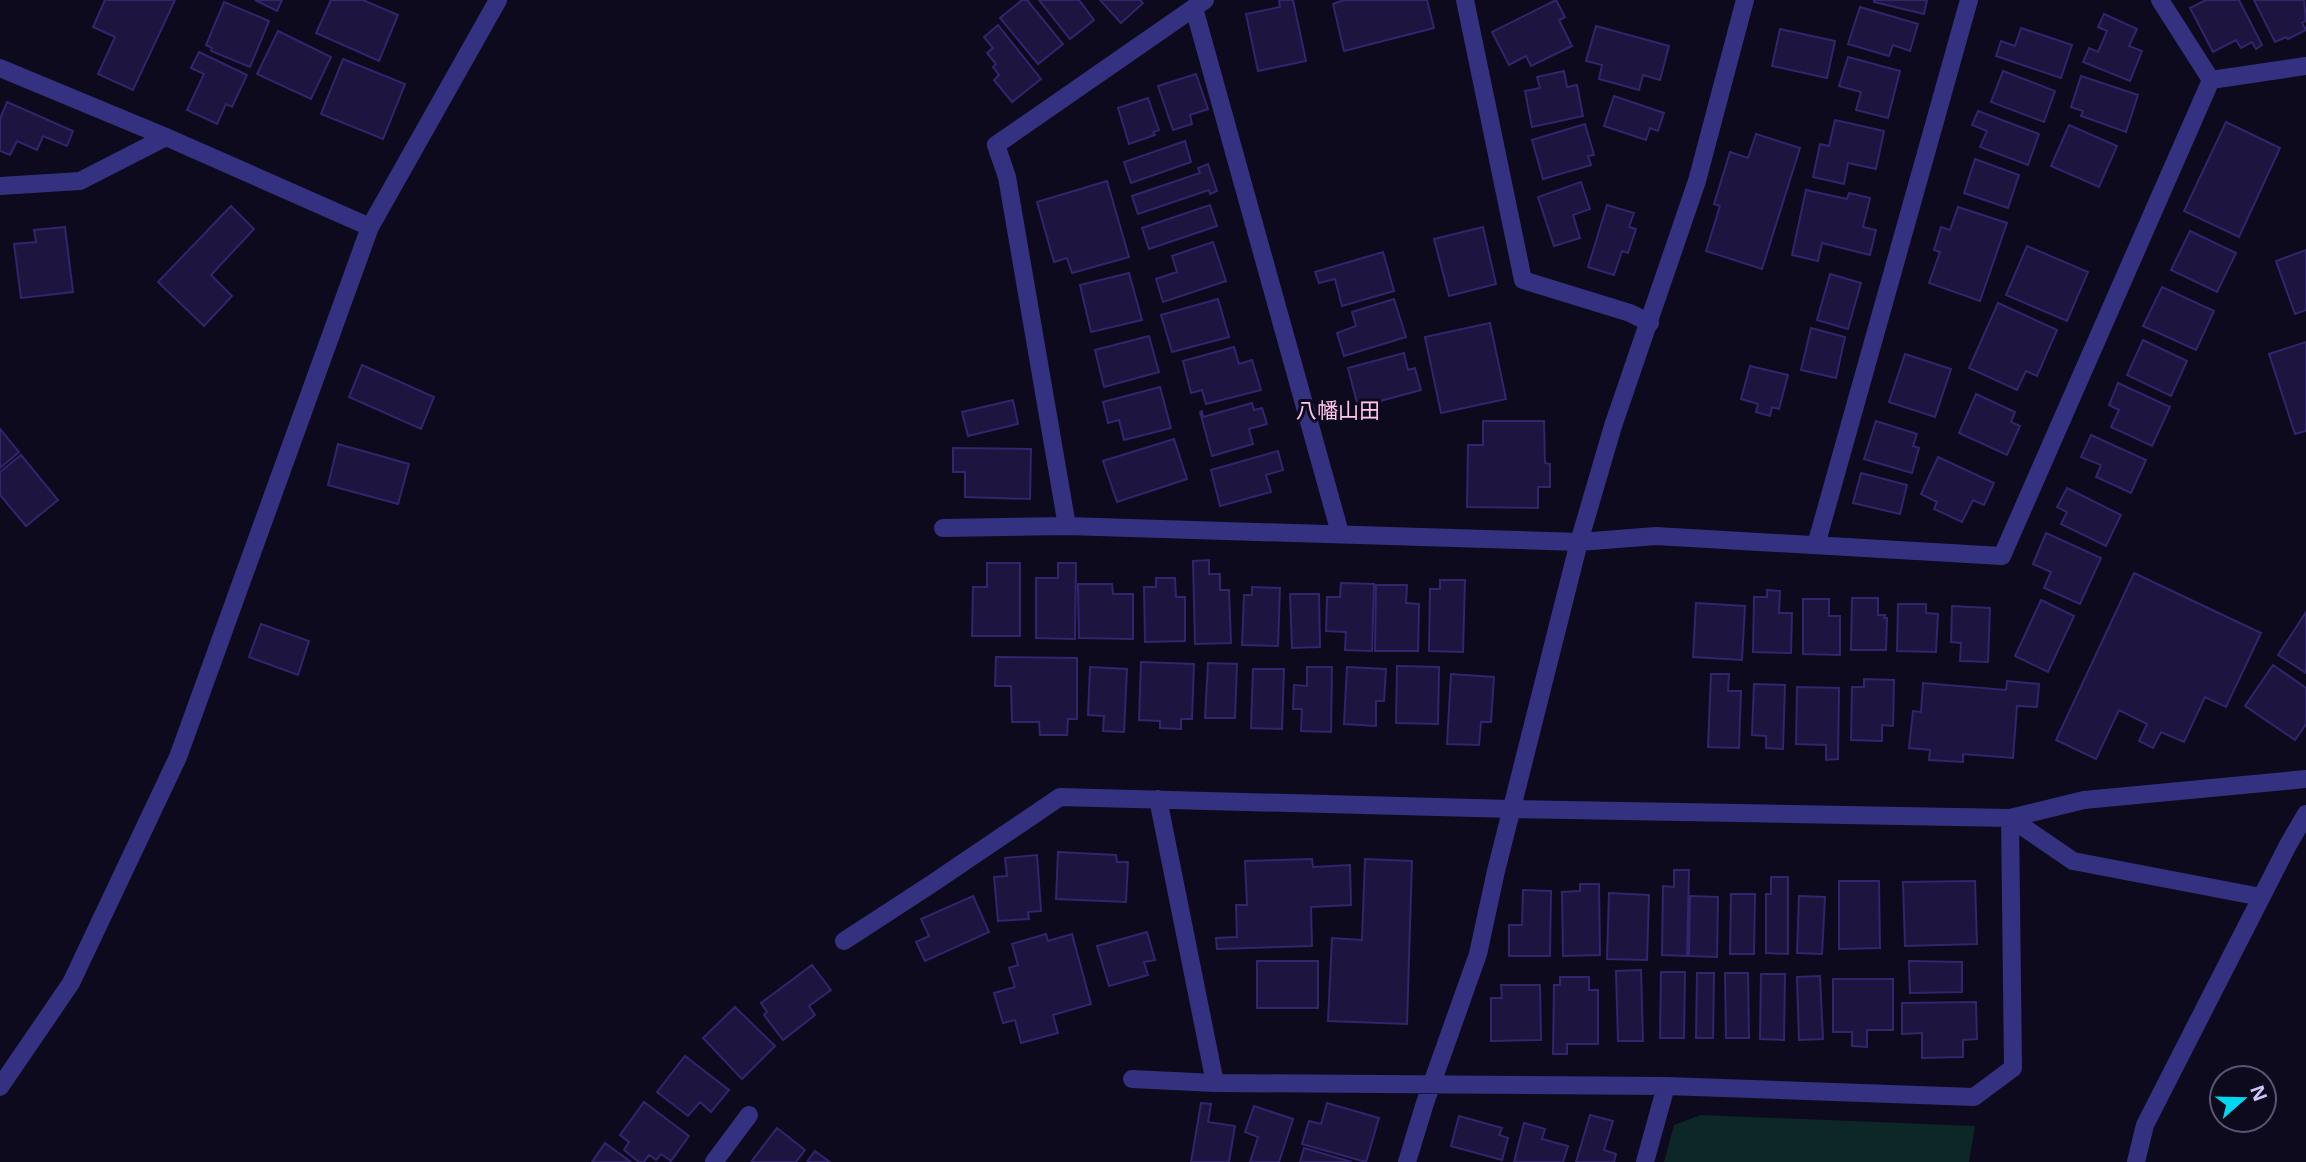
<svg xmlns="http://www.w3.org/2000/svg" width="2306" height="1162" font-family="'Noto Sans','Noto Sans JP',sans-serif">
	<rect width="100%" height="100%" fill="#0d0a1d"/>
	<!-- park -->
	<path fill="#0c2726" d="M1701,1115L1727,1116L1975,1126L1969,1162H1664L1674,1125Z"/>
	<!-- building -->
	<path fill="#1d143f" stroke="#33246d" stroke-width="2" d="M105,0H175L133,90L98,74L115,37L93,27Z
		M255,0H282L277,11Z
		M331,0H363L398,15L379,61L316,33Z
		M1022,0H1027L1063,44L1038,64L1000,18Z
		M1039,0H1079L1094,20L1070,39Z
		M1100,0H1140L1143,3L1121,23Z
		M1279,0H1293L1306,61L1258,71L1246,14L1280,7Z
		M1344,0H1427L1434,28L1344,51L1333,4Z
		M1556,0L1565,17L1559,20L1572,46L1531,66L1526,56L1509,65L1492,32Z
		M1874,0H1927L1924,14L1874,2Z
		M2206,0H2239L2262,45L2256,49L2252,42L2241,48L2236,40L2213,52L2190,8Z
		M2254,0H2304L2306,21L2302,23L2306,30L2288,39L2286,37L2275,42Z
		M224,2L269,21L250,67L211,51L212,48L206,45Z
		M1860,7L1918,24L1910,51L1893,45L1889,56L1848,44Z
		M2104,14L2137,29L2129,46L2142,51L2130,81L2083,62L2089,48L2098,52L2107,31L2098,27Z
		M998,25L1041,79L1012,102L994,80L999,75L993,67L996,64L987,53L993,48L984,37Z
		M1596,26L1669,46L1660,80L1643,75L1639,90L1599,79L1602,65L1586,61Z
		M2021,28L2072,45L2061,78L1996,56L2001,41L2015,46Z
		M1780,29L1835,41L1827,78L1772,66Z
		M278,31L331,57L311,99L257,74Z
		M199,52L247,75L232,107L226,104L217,124L187,110L204,74L191,68Z
		M1848,57L1900,71L1888,118L1856,110L1861,92L1839,86Z
		M343,59L405,84L383,139L321,114Z
		M1564,71L1567,87L1577,85L1583,116L1532,127L1525,91L1540,88L1537,77Z
		M2003,71L2055,91L2044,122L1991,102Z
		M1196,74L1208,109L1190,115L1192,124L1173,130L1158,86Z
		M2081,76L2138,95L2126,132L2081,116L2083,111L2071,107Z
		M1614,96L1664,113L1658,131L1650,128L1646,140L1604,126Z
		M1148,98L1159,130L1153,132L1155,135L1129,144L1118,108Z
		M7,102L73,131L67,146L43,136L37,150L17,141L10,155L0,151V119Z
		M1978,111L2039,134L2028,165L1980,147L1987,131L1972,125Z
		M1835,120L1884,131L1876,169L1848,163L1844,184L1813,177L1820,144L1829,146Z
		M2226,122L2280,148L2239,237L2184,211Z
		M1585,124L1594,155L1588,156L1591,165L1543,179L1532,140Z
		M2069,125L2117,146L2099,187L2051,166Z
		M1756,134L1800,148L1762,269L1706,251L1720,206L1714,204L1730,152L1748,158Z
		M1185,141L1191,162L1131,183L1124,162Z
		M1975,159L2019,175L2008,208L1964,193Z
		M1208,164L1217,191L1210,194L1209,190L1138,214L1132,196L1200,173L1198,168Z
		M1107,181L1129,257L1072,273L1067,258L1054,262L1037,202Z
		M1581,182L1590,209L1573,215L1580,238L1554,246L1538,197Z
		M1806,190L1847,199L1849,193L1870,198L1863,227L1876,230L1870,255L1822,243L1818,261L1792,255Z
		M1210,205L1217,226L1149,249L1142,228Z
		M1607,205L1634,213L1629,227L1636,229L1628,253L1622,251L1614,275L1588,267Z
		M231,206L254,229L211,275L232,296L204,326L158,282Z
		M1958,207L2007,223L1980,301L1929,283L1940,252L1934,250L1941,227L1950,230Z
		M65,227L73,292L21,298L14,244L36,242L34,230Z
		M1483,227L1496,284L1449,296L1434,239Z
		M2190,231L2236,253L2217,292L2171,270Z
		M1213,242L1226,281L1163,302L1156,279L1177,272L1172,256Z
		M2027,246L2088,272L2067,321L2006,295Z
		M2306,250V310L2295,314L2276,261Z
		M1383,252L1394,291L1342,306L1335,279L1319,283L1315,272Z
		M1129,273L1142,320L1091,332L1080,285Z
		M1830,274L1861,283L1848,329L1817,320Z
		M2162,287L2214,311L2196,350L2143,326Z
		M1218,299L1229,337L1172,352L1161,315Z
		M1394,299L1406,337L1344,356L1337,333L1356,326L1352,312Z
		M1998,303L2057,330L2037,376L2026,371L2017,390L1969,368Z
		M1490,323L1506,399L1441,413L1425,337Z
		M1811,328L1845,337L1836,378L1801,370Z
		M1149,336L1159,372L1104,387L1095,350Z
		M2143,340L2187,361L2171,396L2127,375Z
		M2306,342V431L2295,434L2269,354Z
		M1234,347L1239,364L1252,360L1261,390L1206,404L1202,390L1191,393L1183,361Z
		M1404,353L1408,370L1415,368L1421,390L1358,407L1348,368Z
		M1905,354L1951,369L1935,417L1889,402Z
		M362,365L434,397L421,429L349,397Z
		M1750,366L1788,375L1779,409L1772,407L1770,416L1756,412L1758,404L1741,399Z
		M2118,383L2170,407L2152,446L2111,427L2119,410L2109,405Z
		M1160,387L1171,428L1124,440L1119,420L1108,423L1103,402Z
		M1976,394L2015,412L2011,422L2020,426L2007,455L1959,433Z
		M1013,400L1018,424L968,436L962,412Z
		M1252,403L1254,410L1262,408L1267,424L1249,429L1253,444L1212,456L1200,412L1202,411L1203,417Z
		M1483,421H1544L1545,463L1550,464V487H1538V508L1467,507L1468,445H1483Z
		M1876,421L1917,434L1913,446L1919,448L1912,473L1864,459Z
		M0,429L19,452L0,468Z
		M2091,435L2146,460L2131,493L2096,477L2101,465L2081,457Z
		M1174,439L1187,479L1117,502L1103,461Z
		M338,444L409,464L398,504L328,485Z
		M953,448L1031,449L1030,499L965,497V472H953Z
		M1278,451L1283,470L1266,475L1271,492L1220,506L1211,470Z
		M21,455L58,500L26,526L0,495V472Z
		M1938,457L1994,483L1984,505L1973,500L1962,522L1934,509L1937,502L1921,494Z
		M1861,473L1907,485L1900,514L1853,503Z
		M2067,488L2121,515L2106,546L2061,524L2067,512L2057,507Z
		M2046,533L2101,558L2080,604L2044,588L2051,572L2033,564Z
		M1209,560V574H1220V590H1229L1231,643L1195,644L1193,561Z
		M987,563H1020V636H972L973,587H987Z
		M1058,563H1076L1075,639L1036,638V578H1058Z
		M2134,573L2261,633L2226,707L2205,697L2184,742L2161,732L2153,748L2139,741L2147,724L2119,710L2096,759L2056,740Z
		M1156,578H1175L1176,597H1185V641L1145,642L1144,587H1156Z
		M1440,580H1465L1463,652L1429,651L1430,589H1440Z
		M1341,583L1374,584L1372,651L1345,650L1346,632L1326,631L1327,597H1340Z
		M1078,584H1112L1113,594H1133V639L1079,638Z
		M1376,585H1407L1406,603L1419,604L1418,651H1375Z
		M1252,587L1280,588L1278,646L1242,645L1244,595H1252Z
		M1767,590L1780,591L1779,613H1792L1791,653L1753,652L1754,597H1767Z
		M1290,594H1319L1320,647L1292,648Z
		M1852,598H1878V615H1885L1884,618H1887L1886,650H1851Z
		M1803,599H1829V616H1840V655L1803,654Z
		M2041,600L2074,616L2048,672L2015,656Z
		M1696,603L1745,606L1742,660L1693,657Z
		M1898,604H1926V613L1938,614L1936,652L1897,651Z
		M1952,606L1990,608L1988,662L1960,661L1961,643L1951,642Z
		M2306,612V673L2278,655Z
		M261,624L309,641L298,675L249,657Z
		M996,657L1077,658V719H1068L1067,735H1040L1039,722H1012L1011,686H995Z
		M1141,662L1194,664L1192,719H1181V729L1160,728V721L1139,720Z
		M1208,663L1237,664L1235,718H1205Z
		M2273,665L2306,688V724L2295,740L2245,706Z
		M1397,666L1439,667L1438,724L1396,723Z
		M1090,667L1127,669L1124,732L1103,731L1104,716L1088,715Z
		M1307,667H1332L1331,732L1301,731L1302,709H1293L1294,685L1307,686Z
		M1347,667L1386,669L1384,701H1376V726L1344,724Z
		M1253,669H1284L1282,729L1251,728Z
		M1451,674L1494,677L1491,722H1481L1479,745L1447,744Z
		M1711,674H1729L1728,691H1741L1739,748L1708,747Z
		M1864,679L1894,680L1893,726L1882,725V741L1851,740L1852,687H1864Z
		M2007,681L2039,684L2037,707L2017,706L2013,758L1963,754V762L1929,760L1930,750L1909,748L1913,711L1921,712L1923,683L2006,690Z
		M1754,684L1785,685L1783,749L1766,748V736L1752,735Z
		M1797,687L1839,688L1838,759L1826,760V745L1796,744Z
		M1058,852L1116,855L1117,862H1128L1126,902L1056,899Z
		M1037,855L1041,911L1028,912L1029,919L998,921L994,877L1007,876L1005,858Z
		M1312,859L1313,867L1350,865L1351,905L1311,907L1312,946L1217,949L1216,938L1237,937L1236,905H1247L1245,861Z
		M1365,859L1412,861L1407,1024L1328,1021L1332,938L1362,940Z
		M1674,870H1689L1687,956L1662,955L1663,886L1674,887Z
		M1771,877H1788V954L1766,953V894H1771Z
		M1839,881H1879L1880,948L1839,949Z
		M1975,881L1977,944L1905,946L1903,882Z
		M1580,884H1599L1600,955L1563,956L1562,892L1580,891Z
		M1523,890L1551,891L1550,956H1509V925H1522Z
		M1609,893L1649,895L1647,960L1607,959Z
		M1731,894H1755L1754,954H1730Z
		M973,896L989,932L925,961L916,942L929,936L921,919Z
		M1690,896L1718,897L1717,957L1689,956Z
		M1799,896L1825,897L1822,954L1797,953Z
		M1147,932L1155,960L1144,962L1148,975L1109,986L1097,946Z
		M1046,934L1048,941L1072,934L1091,1004L1053,1015L1058,1033L1021,1043L1015,1020L1003,1023L994,993L1015,987L1009,968L1018,965L1012,944Z
		M1257,961H1318V1008H1257Z
		M1909,961L1962,962V992L1910,993Z
		M812,965L831,990L809,1006L815,1015L783,1040L764,1015L767,1012L761,1003Z
		M1641,970L1643,1041H1618L1616,971Z
		M1661,972H1685L1684,1038H1660Z
		M1697,973H1714L1713,1038H1696Z
		M1725,973H1748L1749,1038H1726Z
		M1761,974H1785L1784,1040L1760,1039Z
		M1820,976L1823,1039L1799,1040L1797,977Z
		M1560,977H1589V990H1598V1044H1567V1054H1553L1554,985H1560Z
		M1833,979H1893V1030H1867V1047L1852,1046V1032H1833Z
		M1501,985H1540L1541,1040L1491,1041V998H1502Z
		M1976,1002L1977,1039L1963,1040V1057L1922,1058V1033L1902,1034V1003Z
		M735,1007L775,1046L742,1079L703,1038Z
		M685,1056L729,1090L711,1112L700,1102L688,1116L657,1092Z
		M644,1102L689,1136L671,1161L661,1154L656,1160L649,1155L644,1162H639L624,1150L629,1142L620,1135Z
		M1201,1103L1211,1104L1208,1122L1235,1126L1229,1162H1191Z
		M1327,1103L1379,1118L1366,1162L1302,1144L1309,1121L1321,1124Z
		M1254,1106L1293,1119L1279,1162H1250L1258,1137L1245,1132Z
		M1590,1115L1613,1121L1604,1150L1616,1154L1614,1162H1576Z
		M1459,1116L1502,1128L1499,1135L1508,1138L1502,1160L1451,1146Z
		M1524,1123L1545,1129L1542,1139L1568,1146L1563,1162H1514Z
		M777,1128L805,1150L796,1162H751Z
		M605,1143L631,1162H592Z
		M1304,1148L1352,1162H1300Z
		M815,1151L830,1162H807Z"/>
	<g fill="none" stroke-linecap="round" stroke-linejoin="round">
		<!-- street -->
		<path stroke="#343180" stroke-width="18" d="M1205,0L996,145L1007,177L1067,526L1579,542L1656,536L2002,556L2211,80
			M1465,0L1523,280L1630,313L1650,323
			M2160,0L2211,80
			M1194,8L1340,533
			M0,68L166,137L370,227
			M2211,80L2306,66
			M0,186L80,181L166,137
			M943,528L1067,526
			M1816,545L1969,0
			M1158,799L1215,1083
			M844,941L933,883L1060,797L1512,809L2010,818L2073,861L2261,897
			M1132,1079L1215,1083L1666,1086
			M0,1087L71,983L178,757L370,227L498,0
			M714,1162L749,1115
			M1407,1162L1425,1103L1478,954L1496,871L1579,542L1613,426L1697,181L1745,0
			M1645,1162L1666,1086L1974,1097L2013,1068L2010,818L2084,800L2306,779
			M2136,1162L2145,1125L2288,845L2306,814"/>
	</g>
	<g text-anchor="middle" dominant-baseline="central" stroke-width="6" stroke-linejoin="round" paint-order="stroke">
		<!-- neighbourhood labels -->
		<g font-size="21" fill="#ffc7eb" stroke="#0d0a1d">
			<text x="1338" y="410">八幡山田</text>
		</g>
	</g>
	<!-- north arrow -->
	<g transform="translate(2243 1099) rotate(70)"><circle r="33" fill="#0d0a1d" stroke="#595577" stroke-width="2"/>
	<path d="M0-5L12 26L0 18L-12 26Z" fill="#00d7f0"/>
	<text y="-10" font-size="19" font-weight="bold" text-anchor="middle" fill="#ccc5ff">N</text>
	</g>
</svg>
